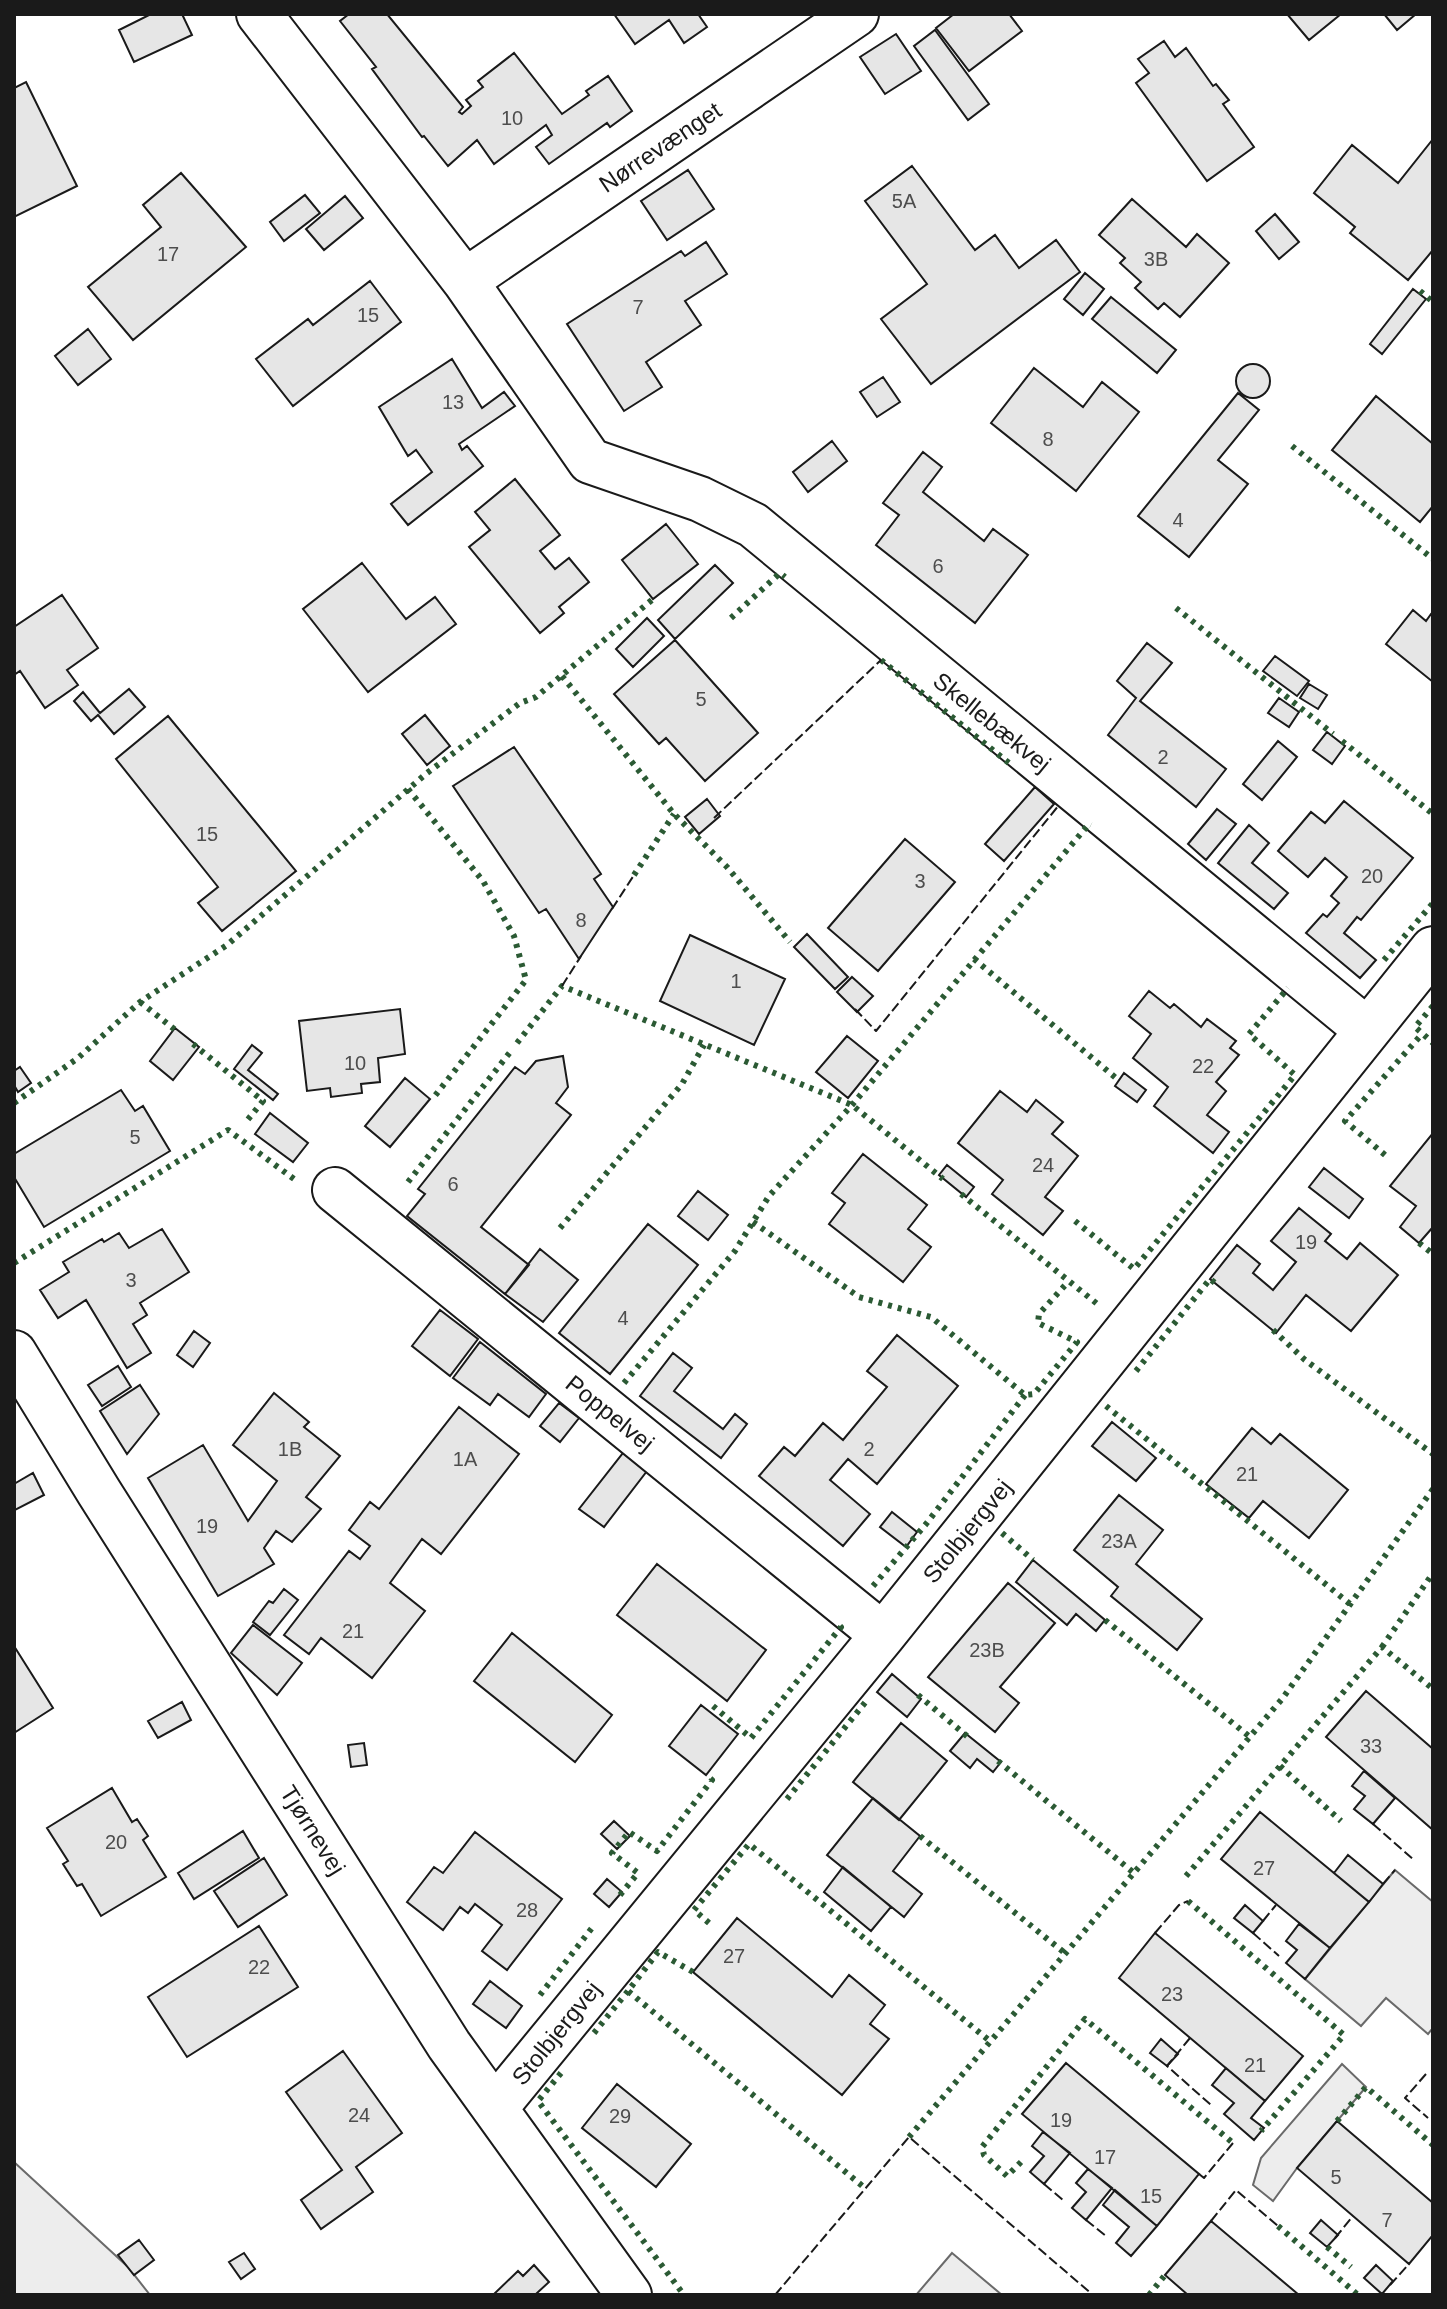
<svg xmlns="http://www.w3.org/2000/svg" width="1447" height="2309" font-family="Arial,sans-serif">
	<rect width="100%" height="100%" fill="#fff"/>
	<!-- built -->
	<path fill="#ededed" stroke="#6a6a6a" stroke-width="2" d="M1395,1870L1433,1902V2028L1428,2034L1386,1998L1361,2026L1305,1979Z
		M1342,2064L1366,2087L1297,2168L1273,2201L1253,2185L1261,2158Z
		M14,2162L128,2267L150,2295H14Z
		M952,2253L1002,2295H916Z"/>
	<!-- building -->
	<path fill="#e6e6e6" stroke="#1a1a1a" stroke-width="2" d="M151,14H182L192,35L134,62L119,30Z
		M349,14H387L463,107L459,112L462,114L471,106L466,100L483,87L478,81L514,53L562,114L589,95L586,91L608,76L632,111L610,127L607,123L549,164L536,147L552,135L546,125L494,164L477,140L448,166L424,136L422,137L372,69L376,67L340,21Z
		M614,14H698L707,27L684,43L669,20L635,44Z
		M954,14H1009L1022,31L969,71L936,28Z
		M1287,14H1341L1309,40Z
		M1384,14H1416L1397,30Z
		M935,30L989,104L968,120L914,46Z
		M896,34L921,71L885,94L860,57Z
		M1164,41L1175,57L1186,48L1213,86L1216,84L1229,100L1223,104L1254,147L1207,181L1136,83L1149,73L1138,59Z
		M26,82L77,186L14,217V88Z
		M1433,139V250L1408,280L1350,233L1355,227L1314,193L1352,145L1398,183Z
		M912,166L975,250L995,235L1019,268L1056,240L1080,272L931,384L881,319L927,284L865,201Z
		M688,170L714,209L667,240L641,201Z
		M181,173L246,247L133,340L88,287L161,227L143,205Z
		M305,195L320,213L284,241L270,222Z
		M345,196L363,218L324,250L306,229Z
		M1132,199L1186,247L1197,234L1229,263L1180,317L1164,303L1158,309L1135,288L1141,282L1120,263L1125,258L1099,235Z
		M1275,214L1299,242L1279,259L1256,231Z
		M706,242L727,274L685,301L701,325L646,362L662,387L624,411L567,324L681,251L685,256Z
		M1085,273L1104,289L1083,315L1064,299Z
		M370,281L401,322L293,406L256,359L308,319L313,325Z
		M1413,289L1426,299L1382,354L1370,344Z
		M1111,297L1176,350L1157,373L1092,319Z
		M88,329L111,359L78,385L55,356Z
		M452,359L482,408L504,392L515,406L459,444L462,450L467,446L483,466L408,525L391,504L432,472L416,450L408,456L379,407Z
		M1236 381a17 17 0 1 1 34 0a17 17 0 1 1-34 0Z
		M1034,368L1083,407L1102,382L1139,412L1076,491L991,423Z
		M883,377L900,402L877,417L860,392Z
		M1238,393L1259,410L1218,460L1248,484L1189,557L1138,516Z
		M1376,396L1433,444V506L1420,522L1332,450Z
		M832,441L847,461L808,492L793,472Z
		M923,452L942,467L923,492L984,541L993,529L1028,555L975,623L876,545L899,515L883,503Z
		M515,479L560,535L540,551L555,569L569,558L589,582L559,607L564,613L540,633L469,547L490,530L475,512Z
		M666,524L698,564L653,599L622,560Z
		M362,563L406,619L435,597L456,624L368,692L303,609Z
		M715,565L733,583L675,639L658,620Z
		M62,595L98,648L67,670L78,685L45,708L20,671L14,675V627Z
		M1413,610L1426,621L1431,614L1433,615V682L1386,644Z
		M647,618L664,636L633,667L616,649Z
		M675,640L758,733L705,781L666,738L659,744L614,694Z
		M1147,643L1172,663L1140,701L1226,769L1196,807L1108,735L1136,698L1117,681Z
		M1275,656L1309,681L1297,696L1263,671Z
		M1309,684L1327,695L1318,709L1300,698Z
		M129,689L145,707L114,734L98,715L91,721L74,701L83,692L100,713Z
		M1279,698L1299,712L1289,727L1268,713Z
		M425,715L450,746L427,765L402,734Z
		M168,716L296,871L222,931L198,903L218,887L116,759Z
		M1327,732L1345,746L1332,764L1313,750Z
		M1278,741L1297,757L1262,800L1243,784Z
		M514,747L601,874L594,879L613,907L579,959L546,909L539,913L453,786Z
		M1035,787L1054,804L1004,861L985,844Z
		M707,799L720,816L699,834L685,817Z
		M1344,801L1413,858L1361,920L1357,917L1344,933L1376,960L1360,978L1306,933L1323,914L1327,917L1339,903L1331,896L1347,877L1325,858L1308,877L1278,851L1311,812L1325,823Z
		M1217,809L1236,824L1206,860L1188,844Z
		M1249,825L1269,843L1252,863L1288,893L1274,909L1218,863Z
		M905,839L955,882L878,971L828,928Z
		M807,934L848,977L835,989L794,947Z
		M690,935L785,979L754,1045L660,1001Z
		M852,977L873,996L857,1012L837,992Z
		M1149,991L1170,1008L1174,1004L1201,1027L1207,1019L1236,1041L1230,1048L1239,1055L1216,1082L1226,1091L1207,1115L1229,1132L1213,1153L1154,1106L1168,1087L1133,1058L1151,1034L1129,1016Z
		M400,1009L405,1054L378,1058L380,1082L361,1084L362,1093L331,1097L330,1088L307,1091L299,1021Z
		M175,1028L199,1047L173,1080L150,1061Z
		M847,1036L878,1061L848,1098L816,1072Z
		M252,1045L262,1053L248,1070L278,1094L273,1100L234,1069Z
		M563,1056L568,1087L556,1103L571,1115L481,1227L529,1265L505,1294L407,1216L425,1194L418,1189L515,1067L525,1074L536,1061Z
		M20,1067L31,1083L18,1092L14,1085V1071Z
		M1124,1073L1146,1090L1137,1102L1115,1086Z
		M405,1078L430,1099L390,1147L365,1126Z
		M121,1090L135,1111L143,1106L170,1151L44,1227L14,1177V1154Z
		M1000,1091L1027,1112L1036,1100L1063,1122L1052,1134L1078,1156L1045,1197L1063,1211L1043,1235L992,1194L1003,1180L958,1143Z
		M270,1113L308,1143L293,1162L255,1134Z
		M1433,1133V1227L1419,1243L1400,1227L1416,1206L1390,1186Z
		M863,1154L927,1205L908,1229L931,1247L903,1282L829,1224L845,1203L832,1193Z
		M947,1165L974,1187L966,1197L939,1175Z
		M1324,1168L1363,1199L1349,1218L1309,1187Z
		M698,1191L728,1215L708,1240L678,1216Z
		M1299,1208L1331,1234L1325,1241L1347,1259L1360,1243L1398,1275L1351,1331L1306,1295L1276,1333L1210,1279L1237,1245L1260,1264L1253,1273L1273,1290L1296,1262L1271,1241Z
		M648,1224L698,1265L610,1374L559,1333Z
		M162,1229L189,1272L140,1303L147,1315L133,1324L151,1353L127,1368L86,1300L58,1318L40,1290L69,1272L63,1262L102,1239L104,1242L119,1233L129,1248Z
		M540,1249L578,1280L543,1322L505,1294Z
		M440,1310L478,1339L450,1376L412,1346Z
		M194,1331L210,1343L193,1367L177,1355Z
		M897,1335L958,1386L877,1484L848,1459L830,1480L870,1514L843,1546L759,1476L784,1447L795,1456L823,1423L843,1440L887,1387L867,1371Z
		M480,1342L546,1394L529,1417L498,1394L490,1405L453,1378Z
		M673,1353L692,1368L674,1391L723,1429L735,1414L747,1424L721,1458L640,1396Z
		M118,1366L131,1387L102,1406L88,1385Z
		M140,1385L159,1414L127,1454L100,1411Z
		M274,1393L309,1422L304,1427L340,1456L306,1497L321,1509L292,1542L276,1531L264,1548L274,1564L218,1596L148,1478L203,1445L248,1521L277,1481L233,1445Z
		M559,1403L579,1418L560,1442L540,1426Z
		M459,1407L519,1454L441,1554L422,1539L390,1583L425,1611L372,1678L321,1638L309,1654L284,1635L349,1551L360,1559L370,1546L349,1530L370,1502L379,1509Z
		M1112,1422L1156,1458L1136,1481L1092,1446Z
		M1252,1428L1271,1444L1280,1434L1348,1490L1309,1538L1263,1501L1249,1518L1206,1484Z
		M623,1453L647,1471L604,1527L579,1509Z
		M33,1473L44,1495L15,1510L14,1484Z
		M1119,1495L1163,1530L1136,1564L1202,1619L1177,1650L1111,1596L1118,1587L1074,1550Z
		M892,1512L917,1532L906,1547L880,1527Z
		M1033,1560L1105,1620L1096,1631L1076,1614L1067,1625L1016,1582Z
		M657,1564L766,1650L727,1701L617,1615Z
		M1008,1583L1055,1623L1000,1687L1019,1703L995,1732L928,1677Z
		M284,1589L298,1600L270,1635L253,1622L269,1601L273,1603Z
		M253,1625L302,1663L277,1695L231,1653Z
		M512,1633L612,1715L575,1762L474,1681Z
		M14,1646L53,1708L14,1733Z
		M892,1674L921,1699L907,1717L877,1692Z
		M1366,1691L1433,1749V1830L1326,1737Z
		M182,1702L191,1720L158,1738L148,1721Z
		M701,1705L738,1734L706,1775L669,1746Z
		M901,1723L947,1761L899,1820L853,1782Z
		M965,1733L1001,1762L993,1772L977,1759L970,1768L950,1751Z
		M364,1743L367,1765L351,1767L348,1745Z
		M1364,1771L1395,1798L1373,1824L1354,1809L1365,1796L1352,1786Z
		M112,1788L132,1822L137,1819L148,1836L143,1840L166,1877L101,1916L82,1884L77,1886L63,1864L68,1861L47,1828Z
		M873,1798L920,1836L893,1871L922,1894L904,1917L827,1855Z
		M1260,1812L1369,1902L1330,1948L1221,1859Z
		M614,1821L630,1836L617,1849L601,1834Z
		M243,1831L259,1858L194,1899L178,1873Z
		M475,1832L562,1899L507,1970L482,1951L502,1925L475,1904L468,1913L460,1907L443,1930L407,1902L434,1867L443,1873Z
		M1348,1855L1383,1884L1369,1902L1334,1873Z
		M264,1858L287,1895L238,1927L214,1891Z
		M843,1867L891,1907L871,1931L824,1892Z
		M607,1879L622,1892L609,1907L594,1894Z
		M1245,1905L1263,1921L1253,1933L1234,1918Z
		M737,1918L832,1997L849,1975L885,2005L870,2024L889,2039L842,2095L693,1972Z
		M1299,1924L1330,1948L1305,1979L1286,1963L1297,1950L1286,1941Z
		M259,1926L298,1987L187,2057L148,1997Z
		M1155,1933L1303,2056L1265,2101L1119,1978Z
		M490,1981L522,2006L506,2028L473,2004Z
		M1161,2039L1178,2054L1167,2066L1150,2053Z
		M343,2051L402,2133L356,2167L373,2192L321,2229L301,2200L342,2170L286,2092Z
		M1066,2063L1199,2174L1157,2226L1022,2114Z
		M1226,2068L1265,2101L1251,2118L1264,2128L1254,2140L1224,2114L1234,2103L1212,2085Z
		M617,2084L691,2144L656,2187L582,2128Z
		M1337,2121L1433,2203V2235L1409,2264L1297,2168Z
		M1043,2132L1070,2153L1044,2184L1030,2172L1044,2156L1032,2146Z
		M1088,2169L1112,2188L1086,2220L1072,2208L1086,2192L1076,2183Z
		M1115,2190L1157,2226L1131,2256L1116,2243L1129,2227L1103,2205Z
		M1321,2220L1338,2235L1327,2247L1310,2233Z
		M1211,2221L1299,2295H1188L1165,2275Z
		M139,2240L154,2260L134,2275L118,2255Z
		M244,2253L255,2269L241,2279L229,2262Z
		M534,2265L549,2282L537,2293L539,2295H493L518,2271L523,2276Z
		M1376,2265L1393,2281L1382,2294L1364,2278Z"/>
	<g fill="none" stroke-linecap="round" stroke-linejoin="round">
		<!-- street casing -->
		<g stroke="#1a1a1a" stroke-width="48">
			<path id="street" d="M259,14L465,281L590,461L700,499L753,525L1367,1030
				M465,281L856,14
				M335,1190L883,1635
				M14,1353L99,1492L449,2045L629,2295
				M495,2108L883,1635L1433,949"/>
		</g>
		<!-- street -->
		<use href="#street" stroke="#fff" stroke-width="44"/>
		<!-- hedge -->
		<path stroke="#2b5a34" stroke-width="6" stroke-dasharray="4 6" stroke-linecap="butt" d="M1420,291L1433,302
			M1292,446L1433,559
			M1176,608L1333,734
			M731,618L780,573L785,577
			M881,660L1009,763
			M562,676L674,814L727,867L790,942
			M1342,741L1433,814
			M408,789L483,881L514,936L526,980L434,1097
			M634,875L674,814
			M974,959L1116,1078
			M1384,960L1433,903
			M140,1002L178,1032
			M1433,1006L1415,1027L1433,1043
			M517,1043L562,986L852,1105L943,1179
			M193,1044L263,1101L245,1123
			M14,1103L78,1058L140,1002L227,945L427,773L520,703L536,697L653,599
			M1385,1155L1345,1121L1422,1034
			M408,1182L511,1051
			M961,1194L1101,1307
			M1075,1221L1134,1269L1295,1075L1249,1034L1288,988
			M753,1222L859,1297L931,1317L1025,1395L1034,1394L1077,1342L1038,1323L1039,1314L1068,1282
			M560,1228L682,1084L704,1045
			M1419,1243L1433,1254
			M14,1263L228,1130L294,1179
			M1273,1330L1305,1360L1433,1454
			M1136,1371L1210,1279L1215,1283
			M624,1383L735,1251L769,1196L852,1105L1089,824L1091,825
			M1106,1406L1350,1604
			M1002,1533L1033,1560
			M873,1586L926,1524L1025,1395
			M1105,1620L1250,1737
			M1382,1647L1433,1573
			M918,1695L968,1737
			M713,1706L751,1738L841,1627L839,1625
			M998,1761L1134,1873
			M1280,1766L1341,1821
			M787,1799L868,1699
			M920,1836L1066,1954
			M1186,1876L1382,1647L1433,1689
			M620,1895L638,1873L612,1853L629,1832L657,1851L712,1780L706,1775
			M1188,1901L1344,2035L1261,2131
			M709,1923L694,1910L749,1844L991,2042
			M693,1972L658,1952L628,1991L866,2189
			M540,1995L595,1924
			M594,2033L628,1991
			M561,2073L538,2101L684,2295
			M1337,2121L1366,2087L1433,2145
			M909,2137L1282,1699L1433,1489
			M1021,2162L1007,2176L984,2155L982,2147L1085,2019L1233,2143
			M1278,2226L1358,2295
			M1327,2247L1351,2267
			M1149,2295L1165,2275"/>
		<!-- fence -->
		<path stroke="#1a1a1a" stroke-width="2" stroke-dasharray="10 4" stroke-linecap="butt" d="M714,818L881,660
			M612,909L634,875
			M562,986L581,956
			M855,1009L876,1031L1059,805
			M1373,1824L1415,1861
			M1383,1884L1395,1870
			M1263,1921L1276,1905
			M1155,1933L1179,1905L1188,1901
			M1253,1933L1279,1956
			M1190,2038L1167,2066L1211,2105
			M1426,2074L1405,2098L1428,2118
			M1199,2174L1204,2178L1233,2143
			M1044,2184L1063,2200
			M1086,2220L1106,2236
			M1211,2221L1236,2190L1278,2226
			M1335,2238L1353,2216
			M1390,2285L1409,2264
			M775,2295L909,2137L1093,2295"/>
	</g>
	<g text-anchor="middle" dominant-baseline="central" stroke-width="6" stroke-linejoin="round" paint-order="stroke">
		<!-- number labels -->
		<g font-size="20" fill="#4d4d4d">
			<text x="512" y="118">10</text>
			<text x="904" y="201">5A</text>
			<text x="168" y="254">17</text>
			<text x="1156" y="259">3B</text>
			<text x="638" y="307">7</text>
			<text x="368" y="315">15</text>
			<text x="453" y="402">13</text>
			<text x="1048" y="439">8</text>
			<text x="1178" y="520">4</text>
			<text x="938" y="566">6</text>
			<text x="701" y="699">5</text>
			<text x="1163" y="757">2</text>
			<text x="207" y="834">15</text>
			<text x="1372" y="876">20</text>
			<text x="920" y="881">3</text>
			<text x="581" y="920">8</text>
			<text x="736" y="981">1</text>
			<text x="355" y="1063">10</text>
			<text x="1203" y="1066">22</text>
			<text x="135" y="1137">5</text>
			<text x="1043" y="1165">24</text>
			<text x="453" y="1184">6</text>
			<text x="1306" y="1242">19</text>
			<text x="131" y="1280">3</text>
			<text x="623" y="1318">4</text>
			<text x="290" y="1449">1B</text>
			<text x="869" y="1449">2</text>
			<text x="465" y="1459">1A</text>
			<text x="1247" y="1474">21</text>
			<text x="207" y="1526">19</text>
			<text x="1119" y="1541">23A</text>
			<text x="353" y="1631">21</text>
			<text x="987" y="1650">23B</text>
			<text x="1371" y="1746">33</text>
			<text x="116" y="1842">20</text>
			<text x="1264" y="1868">27</text>
			<text x="527" y="1910">28</text>
			<text x="734" y="1956">27</text>
			<text x="259" y="1967">22</text>
			<text x="1172" y="1994">23</text>
			<text x="1255" y="2065">21</text>
			<text x="359" y="2115">24</text>
			<text x="620" y="2116">29</text>
			<text x="1061" y="2120">19</text>
			<text x="1105" y="2157">17</text>
			<text x="1336" y="2177">5</text>
			<text x="1151" y="2196">15</text>
			<text x="1387" y="2220">7</text>
		</g>
		<!-- street labels -->
		<g font-size="24" fill="#1a1a1a" stroke="#fff">
			<text transform="translate(660 147) rotate(-34)">Nørrevænget</text>
			<text transform="translate(992 722) rotate(39)">Skellebækvej</text>
			<text transform="translate(610 1413) rotate(39)">Poppelvej</text>
			<text transform="translate(967 1531) rotate(-51)">Stolbjergvej</text>
			<text transform="translate(313 1830) rotate(58)">Tjørnevej</text>
			<text transform="translate(556 2033) rotate(-51)">Stolbjergvej</text>
		</g>
	</g>
	<!-- border -->
	<rect width="1447" height="2309" fill="none" stroke="#1a1a1a" stroke-width="32"/>
</svg>
